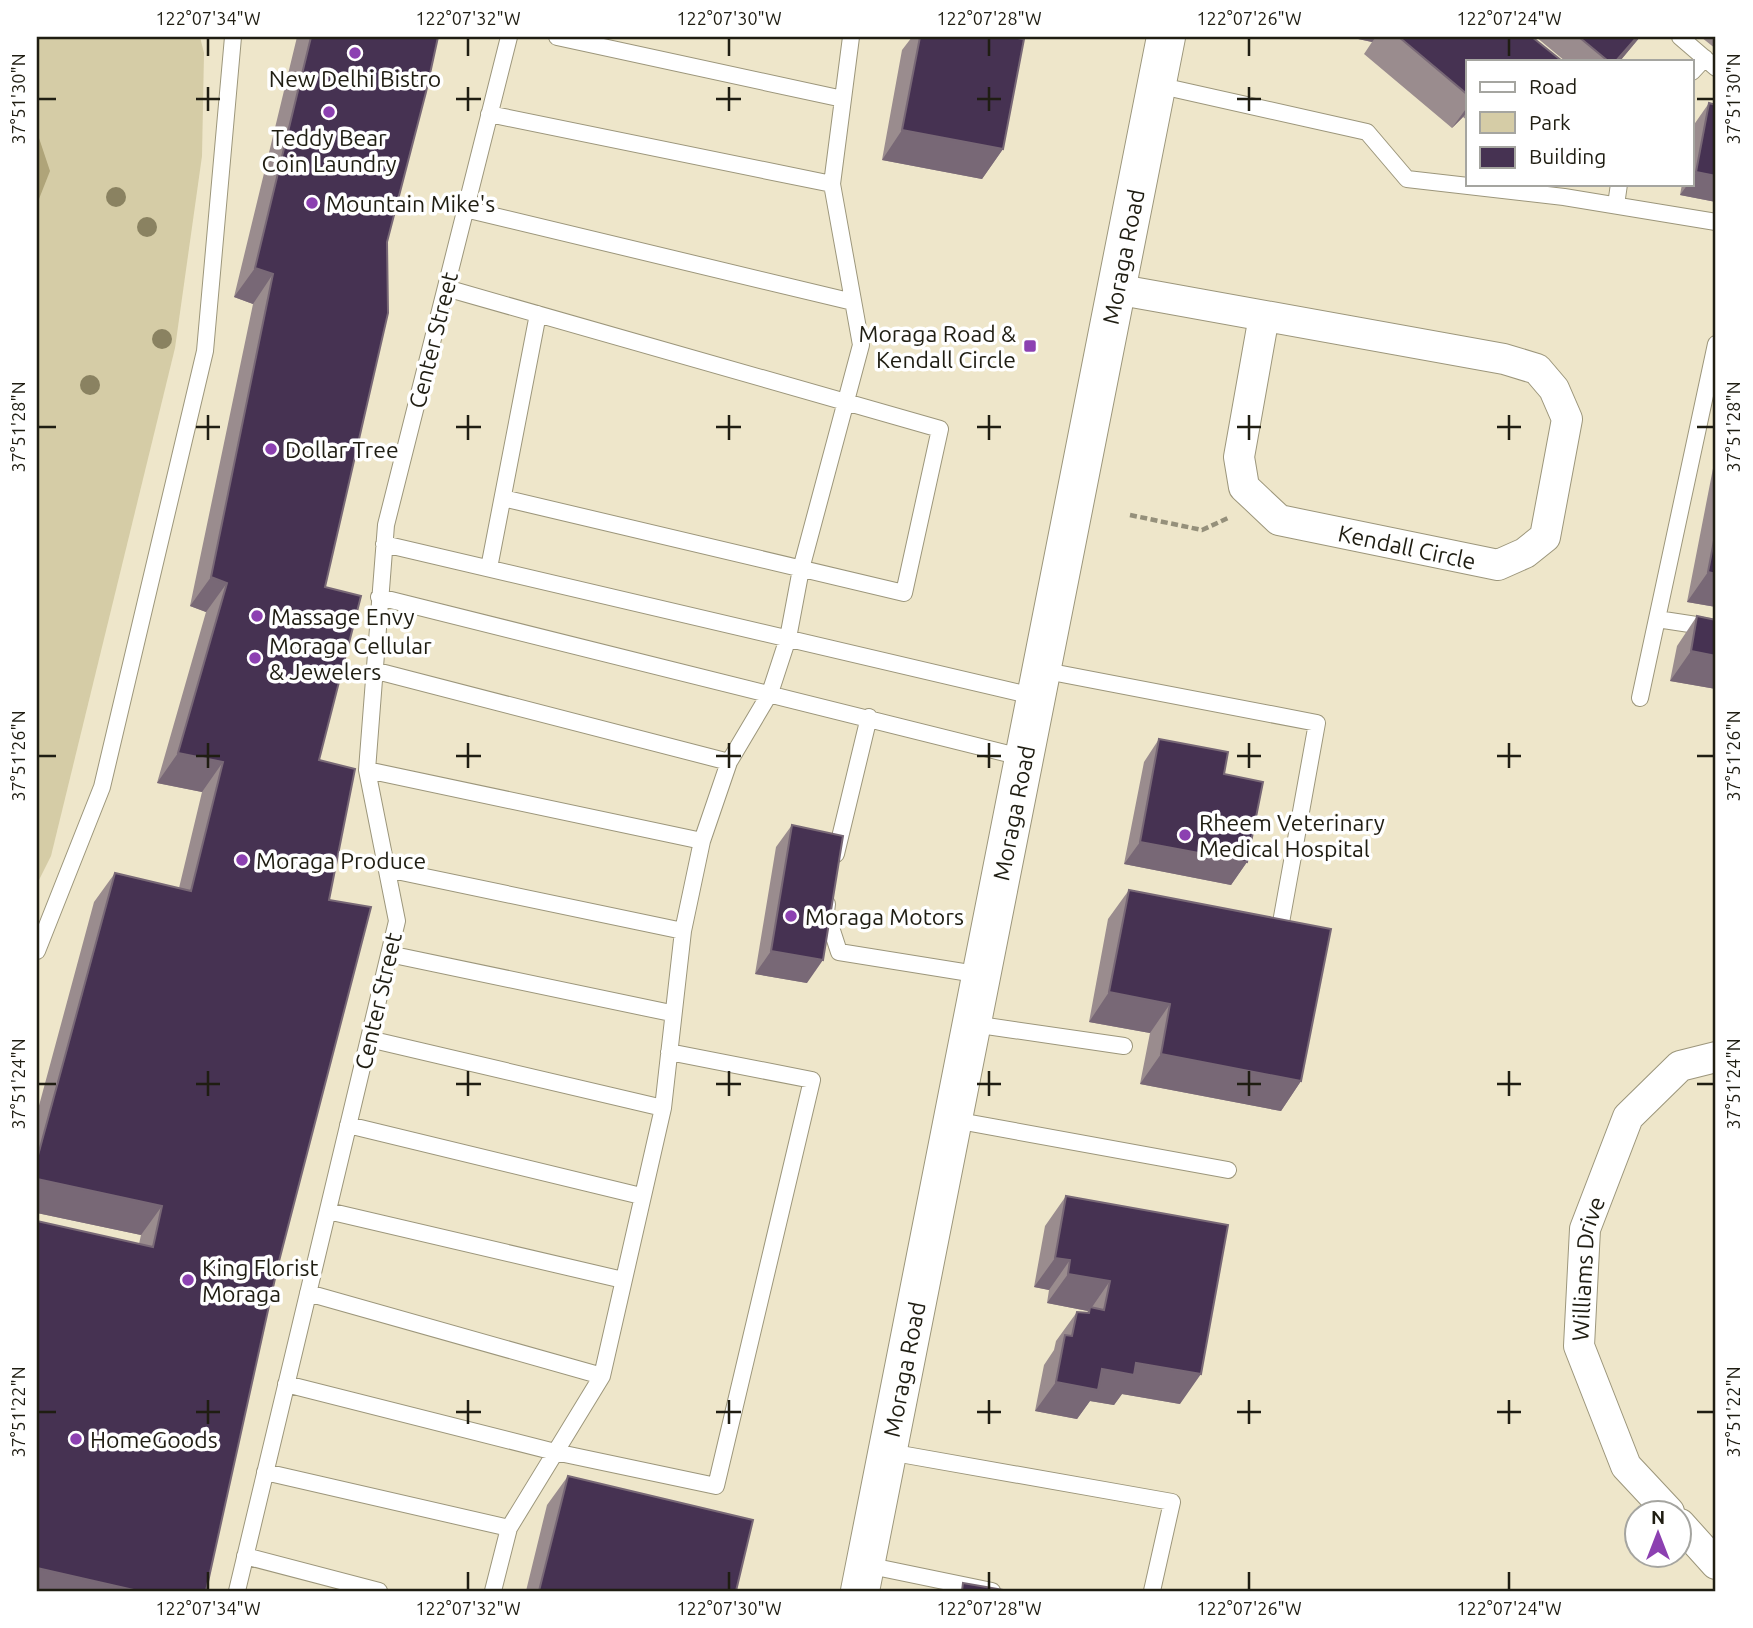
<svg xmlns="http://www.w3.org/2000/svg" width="1753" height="1628" font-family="Ubuntu,sans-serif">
	<rect width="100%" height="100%" fill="#eee6ca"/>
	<!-- green -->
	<path fill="#d5cca6" d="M37,37H200L204,53L202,156L175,348L51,856L37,884Z"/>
	<!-- forest -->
	<path fill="#afa479" d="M37,132L50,171L37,204Z"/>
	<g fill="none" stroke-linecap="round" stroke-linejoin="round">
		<!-- service casing -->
		<g stroke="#9c967b" stroke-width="18">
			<path id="service" d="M557,37L843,99
				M1680,37L1716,68
				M1692,72L1705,58
				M1157,85L1367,132L1407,179L1564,197L1716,222
				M489,114L832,184
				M1616,205L1619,184
				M465,209L853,302
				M446,288L940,429L904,593L503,498
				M384,544L1037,697
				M489,568L538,314
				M379,597L1025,758
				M1657,619L1716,628
				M373,670L729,762
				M1041,670L1317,723L1280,928
				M1640,698L1716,344
				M367,770L702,841
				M836,854L869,717
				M387,869L683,931
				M827,904L826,912L839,952L982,975
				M37,951L102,787L205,351L233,37
				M389,954L671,1013
				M973,1024L1124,1046
				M369,1039L663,1108
				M954,1120L1228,1170
				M348,1125L641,1196
				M328,1211L623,1280
				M308,1293L602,1376
				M286,1384L555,1452L716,1486L812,1080L669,1052
				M889,1452L1172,1502L1152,1591
				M265,1472L509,1528L493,1591
				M509,1528L602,1376L663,1108L683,931L702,841L729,762L770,693L788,638L801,569L861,345L832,184L851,37
				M245,1556L379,1591
				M866,1565L992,1591
				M237,1591L397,921L367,770L386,525L509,37"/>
		</g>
		<!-- minor casing -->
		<g stroke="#9c967b" stroke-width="32">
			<g id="minor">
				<path d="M1115,289L1160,297L1504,359L1537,369L1554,389L1567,419L1545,537L1525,553L1498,565L1279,520L1244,487L1239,457L1264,316"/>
				<path id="s1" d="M1669,1512L1626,1466L1579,1346L1585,1229L1628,1117L1680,1066L1716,1057"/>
				<path d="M1680,1524L1716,1564"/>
			</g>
		</g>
		<!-- secondary casing -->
		<g stroke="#9c967b" stroke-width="40">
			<g id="secondary">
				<path id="s2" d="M860,1591L1166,37"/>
			</g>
		</g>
		<!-- path -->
		<path stroke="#95907b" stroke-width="4.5" stroke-dasharray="7 3.5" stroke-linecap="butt" d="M1130,515L1202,530L1228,518"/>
		<!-- service -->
		<use href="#service" stroke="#fff" stroke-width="16"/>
		<!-- minor -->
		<use href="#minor" stroke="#fff" stroke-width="30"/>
		<!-- secondary -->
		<use href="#secondary" stroke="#fff" stroke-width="38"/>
	</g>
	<!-- trees -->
	<g fill="#8a8261">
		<circle cx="116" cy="197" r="10"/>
		<circle cx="147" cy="227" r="10"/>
		<circle cx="162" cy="339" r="10"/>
		<circle cx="90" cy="385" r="10"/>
	</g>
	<!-- wall -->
	<path fill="#9a8c8e" d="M297,37H438L387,242L325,587L319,760L329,900L278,1265L206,1591L139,1244L141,1235L37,1213V1113L94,902L115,873L179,888L202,792L157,783L206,612L190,606L253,304L234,297Z
		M912,37H1011L1003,149L982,179L882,160L902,50Z
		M1349,37H1532L1468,61V121L1463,117L1452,128L1364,54L1372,42Z
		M1536,37H1640L1620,61H1565Z
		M1701,37H1716V49Z
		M1709,103L1716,105V202L1680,195L1682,184H1692V133L1693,126Z
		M1716,453V607L1687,602Z
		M1697,616L1716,620V689L1670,681L1677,646Z
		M1159,739L1224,774L1247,862L1231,885L1124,864L1144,762Z
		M792,825L807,983L755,974L776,847Z
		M1129,890L1301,1081L1281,1111L1140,1084L1150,1033L1089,1022L1108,919Z
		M1066,1196L1180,1404L1122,1394L1114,1405L1090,1401L1077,1419L1035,1411L1044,1365L1054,1350L1056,1341L1077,1312L1086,1313L1088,1311L1047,1303L1049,1290L1034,1287L1045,1226Z
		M568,1476L736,1591H526L547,1505Z"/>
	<!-- shaded-wall -->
	<path fill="#786876" d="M1349,37H1376L1372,42Z
		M1637,37H1640L1620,61H1616Z
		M1468,106V111L1463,117L1452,128Z
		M902,130L1003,149L982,179L882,160Z
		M1696,172L1716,176V202L1680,195L1688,184H1692V179Z
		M255,268L273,274L253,304L234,297Z
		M1708,572L1716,574V607L1687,602Z
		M211,577L227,583L206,612L190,606Z
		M1691,651L1716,656V689L1670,681Z
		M178,753L223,762L202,792L157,783Z
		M1140,842L1247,862L1231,885L1124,864Z
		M771,951L823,960L807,983L755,974Z
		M1109,992L1170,1004L1150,1033L1089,1022Z
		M1161,1054L1301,1081L1281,1111L1140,1084Z
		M37,1179L162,1206L141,1235L37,1213Z
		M1055,1258L1070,1260L1049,1290L1034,1287Z
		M1068,1274L1110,1281L1090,1310V1307L1088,1311L1047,1303Z
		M1136,1363L1201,1374L1180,1404L1122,1394L1114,1405L1090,1401L1077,1419L1035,1411L1056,1382L1102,1369Z
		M37,1568L138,1591H37Z"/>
	<!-- building -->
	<path fill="#463252" stroke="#786876" stroke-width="2" d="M311,37H438L426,92L387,242L388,313L325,587L361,596L319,760L355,769L329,900L371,907L278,1265L206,1591H138L37,1568V1221L153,1247L162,1206L37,1179V1159L115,873L191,891L223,762L178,753L227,583L211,577L273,274L255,268Z
		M920,37H1011L1024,39L1003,149L902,130Z
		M1399,37H1532L1562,61H1468V95Z
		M1579,37H1637L1616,61H1608Z
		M1709,103L1716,105V176L1696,172Z
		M1716,530V574L1708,572Z
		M1697,616L1716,620V656L1691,651Z
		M1159,739L1228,752L1224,774L1263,782L1247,862L1140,842Z
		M792,825L843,836L823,960L771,951Z
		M1129,890L1331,929L1301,1081L1161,1054L1170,1004L1109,992Z
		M1066,1196L1228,1225L1201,1374L1136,1363L1134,1375L1102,1369L1098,1390L1056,1382L1065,1335L1072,1336L1077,1312L1089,1313L1090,1307L1104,1310L1110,1281L1068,1274L1070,1260L1055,1258Z
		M568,1476L753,1520L736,1591H539Z
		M963,1583L1009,1591H962Z"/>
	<!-- ticks -->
	<path fill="none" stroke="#1f1d12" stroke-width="2.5" d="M208,38V56M468,38V56M729,38V56M989,38V56M1249,38V56M1509,38V56M208,87V111M468,87V111M729,87V111M989,87V111M1249,87V111M38,99H56M196,99H220M456,99H481M716,99H741M977,99H1001M1237,99H1261M1697,99H1714M208,415V440M468,415V440M729,415V440M989,415V440M1249,415V440M1509,415V440M38,427H56M196,427H220M456,427H481M716,427H741M977,427H1001M1237,427H1261M1497,427H1521M1697,427H1714M208,743V768M468,743V768M729,743V768M989,743V768M1249,743V768M1509,743V768M38,756H56M196,756H220M456,756H481M716,756H741M977,756H1001M1237,756H1261M1497,756H1521M1697,756H1714M208,1071V1096M468,1071V1096M729,1071V1096M989,1071V1096M1249,1071V1096M1509,1071V1096M38,1084H56M196,1084H220M456,1084H481M716,1084H741M977,1084H1001M1237,1084H1261M1497,1084H1521M1697,1084H1714M208,1400V1424M468,1400V1424M729,1400V1424M989,1400V1424M1249,1400V1424M1509,1400V1424M38,1412H56M196,1412H220M456,1412H481M716,1412H741M977,1412H1001M1237,1412H1261M1497,1412H1521M1697,1412H1714M208,1572V1590M468,1572V1590M729,1572V1590M989,1572V1590M1249,1572V1590M1509,1572V1590"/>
	<!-- markers -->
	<g fill="#8c40b1" stroke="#fff" stroke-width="2.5">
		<circle cx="355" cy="53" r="7"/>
		<circle cx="329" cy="112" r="7"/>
		<circle cx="312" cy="203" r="7"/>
		<rect x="1023" y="339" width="14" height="14" rx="3.5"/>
		<circle cx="271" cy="449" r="7"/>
		<circle cx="257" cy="616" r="7"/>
		<circle cx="255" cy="658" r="7"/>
		<circle cx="1185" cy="835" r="7"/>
		<circle cx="242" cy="860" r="7"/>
		<circle cx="791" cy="916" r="7"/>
		<circle cx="188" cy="1280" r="7"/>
		<circle cx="76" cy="1439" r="7"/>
	</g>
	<g text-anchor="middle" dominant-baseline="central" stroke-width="7" stroke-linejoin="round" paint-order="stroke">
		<!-- poi labels -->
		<g font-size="23" fill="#1f1d12" stroke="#fff" text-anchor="start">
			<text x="355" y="78" text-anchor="middle">New Delhi Bistro</text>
			<text x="329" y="137" text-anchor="middle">Teddy Bear<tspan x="329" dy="26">Coin Laundry</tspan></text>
			<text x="326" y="203">Mountain Mike's</text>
			<text x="1016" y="333" text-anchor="end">Moraga Road &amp;<tspan x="1016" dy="26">Kendall Circle</tspan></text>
			<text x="285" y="449">Dollar Tree</text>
			<text x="271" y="616">Massage Envy</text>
			<text x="269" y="645">Moraga Cellular<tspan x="269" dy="26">&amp; Jewelers</tspan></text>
			<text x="1199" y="822">Rheem Veterinary<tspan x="1199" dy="26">Medical Hospital</tspan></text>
			<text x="256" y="860">Moraga Produce</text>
			<text x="805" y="916">Moraga Motors</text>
			<text x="202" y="1267">King Florist<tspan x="202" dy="26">Moraga</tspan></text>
			<text x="90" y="1439">HomeGoods</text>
		</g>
		<!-- street labels -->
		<g font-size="23" fill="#1f1d12" stroke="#fff">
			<text stroke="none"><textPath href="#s2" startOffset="1360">Moraga Road</textPath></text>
			<text transform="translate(433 340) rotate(-76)">Center Street</text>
			<text transform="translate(1407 547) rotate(12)">Kendall Circle</text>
			<text stroke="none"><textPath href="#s2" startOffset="793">Moraga Road</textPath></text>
			<text transform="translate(378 1001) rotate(-77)">Center Street</text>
			<text stroke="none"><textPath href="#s1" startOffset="270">Williams Drive</textPath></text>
			<text stroke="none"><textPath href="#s2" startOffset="226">Moraga Road</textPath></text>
		</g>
	</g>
	<!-- border -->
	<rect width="1753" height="1628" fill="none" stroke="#ffffff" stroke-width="77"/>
	<!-- legend -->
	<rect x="1466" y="60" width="228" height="126" fill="#ffffff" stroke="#a5a5a0" stroke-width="2"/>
	<rect x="1480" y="82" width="35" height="10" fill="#ffffff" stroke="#a5a5a0" stroke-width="2"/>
	<text x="1529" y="94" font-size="21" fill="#1f1d12">Road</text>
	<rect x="1480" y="112" width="35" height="21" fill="#d5cca6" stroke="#a5a5a0" stroke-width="2"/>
	<text x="1529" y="130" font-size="21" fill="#1f1d12">Park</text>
	<rect x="1480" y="147" width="35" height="21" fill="#463252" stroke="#a5a5a0" stroke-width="2"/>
	<text x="1529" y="164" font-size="21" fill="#1f1d12">Building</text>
	<!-- north arrow -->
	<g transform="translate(1658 1534)"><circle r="33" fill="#ffffff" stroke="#a5a5a0" stroke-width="2"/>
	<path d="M0-5L12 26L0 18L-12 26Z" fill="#8c40b1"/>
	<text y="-10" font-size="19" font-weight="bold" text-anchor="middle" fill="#1f1d12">N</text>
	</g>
	<rect x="38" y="38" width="1676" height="1552" fill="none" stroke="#1f1d12" stroke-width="2.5"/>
	<g font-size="18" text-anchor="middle" fill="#1f1d12">
		<text x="208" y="25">122°07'34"W</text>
		<text x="468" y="25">122°07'32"W</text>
		<text x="729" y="25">122°07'30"W</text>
		<text x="989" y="25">122°07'28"W</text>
		<text x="1249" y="25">122°07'26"W</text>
		<text x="1509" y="25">122°07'24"W</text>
		<text transform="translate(19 99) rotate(-90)" y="6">37°51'30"N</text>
		<text transform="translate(1734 99) rotate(-90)" y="6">37°51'30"N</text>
		<text transform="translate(19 427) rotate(-90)" y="6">37°51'28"N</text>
		<text transform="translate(1734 427) rotate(-90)" y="6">37°51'28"N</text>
		<text transform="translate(19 756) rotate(-90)" y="6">37°51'26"N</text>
		<text transform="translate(1734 756) rotate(-90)" y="6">37°51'26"N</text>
		<text transform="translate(19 1084) rotate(-90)" y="6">37°51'24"N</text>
		<text transform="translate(1734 1084) rotate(-90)" y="6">37°51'24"N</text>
		<text transform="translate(19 1412) rotate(-90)" y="6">37°51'22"N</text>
		<text transform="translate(1734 1412) rotate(-90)" y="6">37°51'22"N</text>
		<text x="208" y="1615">122°07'34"W</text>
		<text x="468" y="1615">122°07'32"W</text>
		<text x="729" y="1615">122°07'30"W</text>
		<text x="989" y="1615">122°07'28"W</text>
		<text x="1249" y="1615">122°07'26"W</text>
		<text x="1509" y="1615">122°07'24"W</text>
	</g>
</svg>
